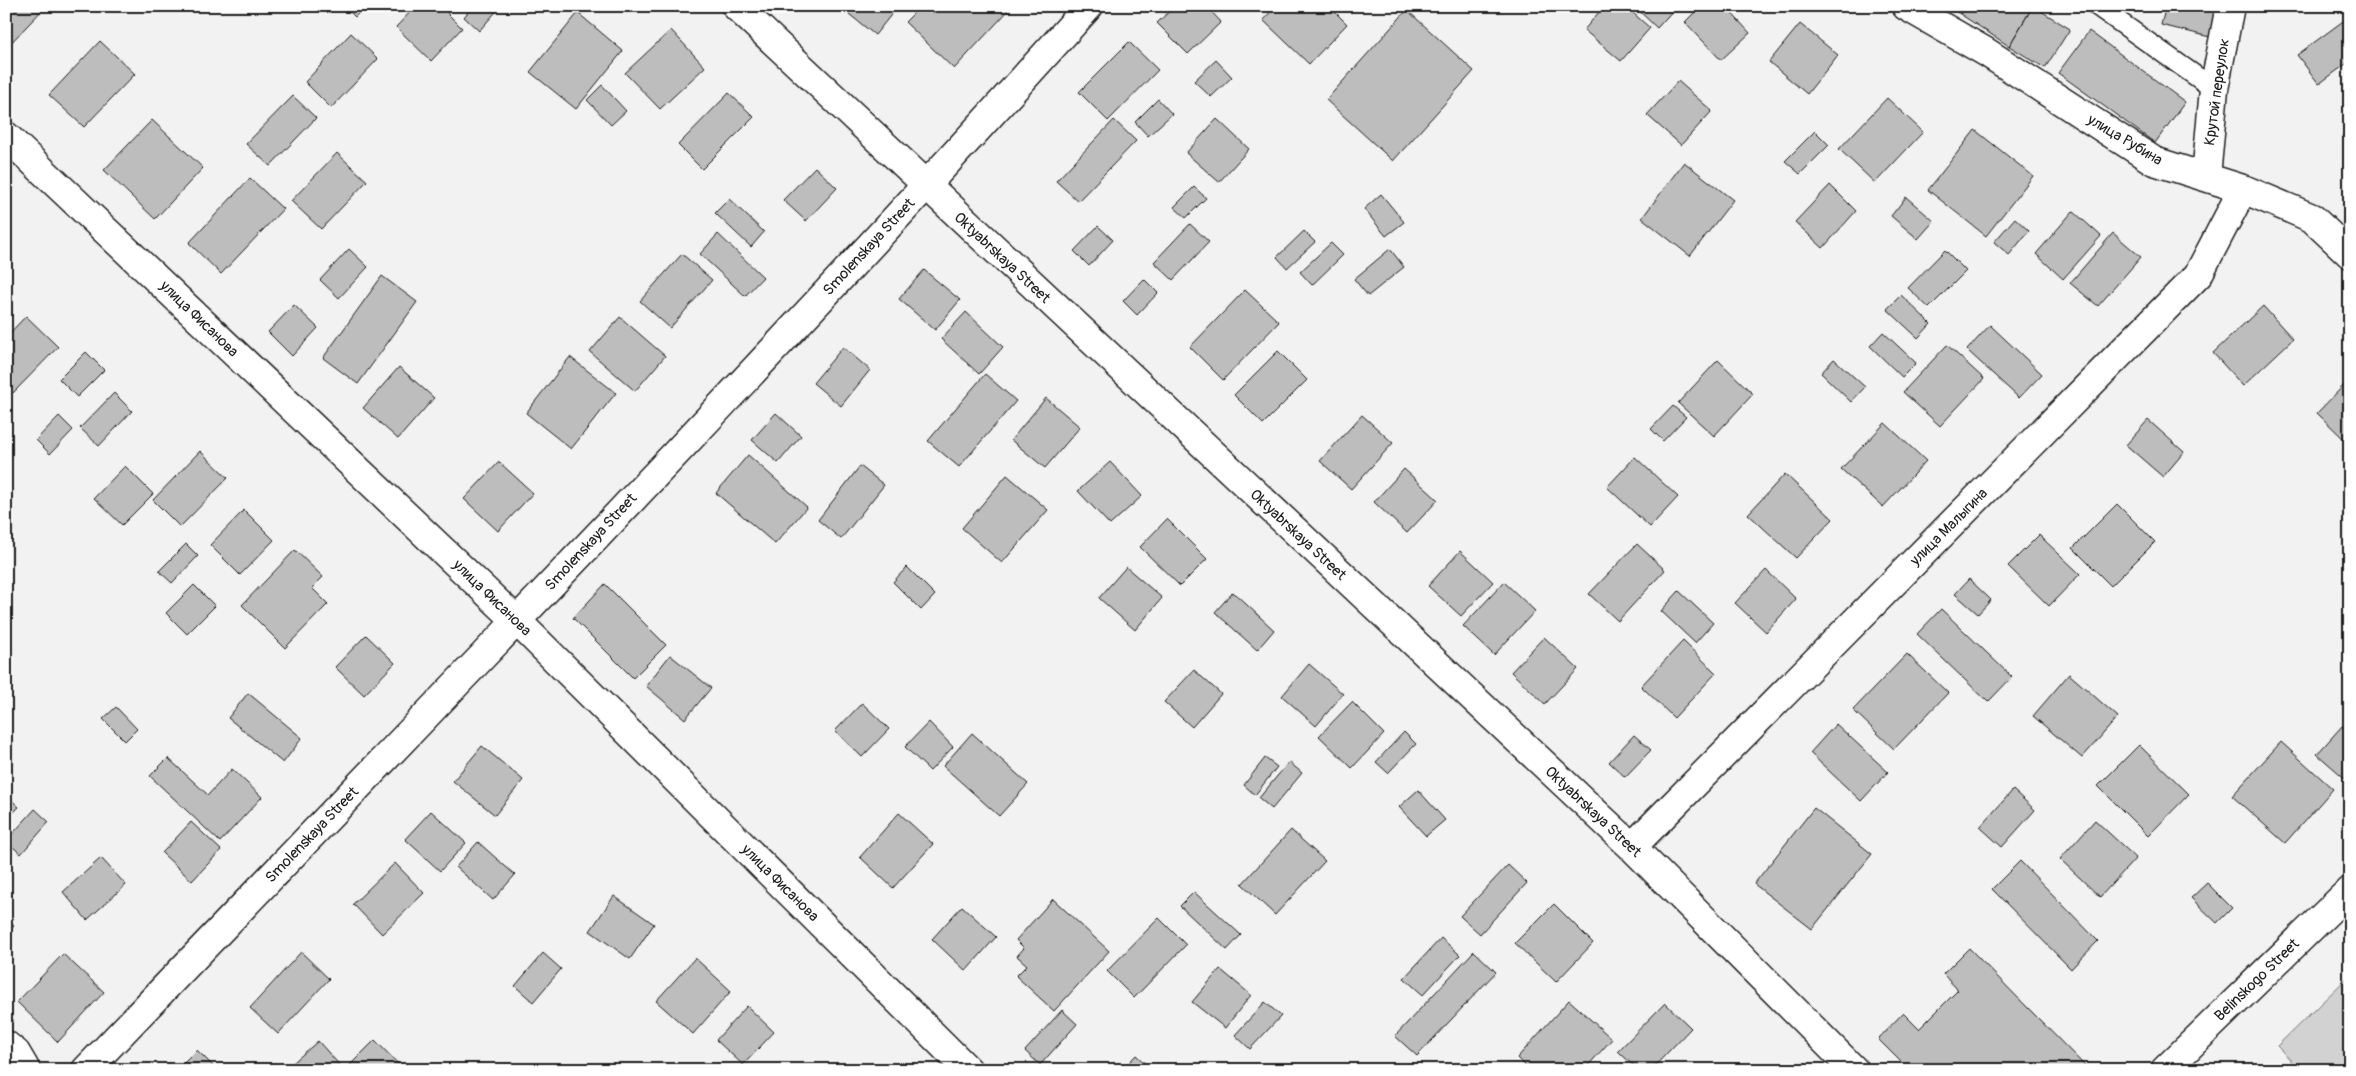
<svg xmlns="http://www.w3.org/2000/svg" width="2356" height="1076" font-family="Pangolin,sans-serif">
	<rect width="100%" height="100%" fill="#f2f2f2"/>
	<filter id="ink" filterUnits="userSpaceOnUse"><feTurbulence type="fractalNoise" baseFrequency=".02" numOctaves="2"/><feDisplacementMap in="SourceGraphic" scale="10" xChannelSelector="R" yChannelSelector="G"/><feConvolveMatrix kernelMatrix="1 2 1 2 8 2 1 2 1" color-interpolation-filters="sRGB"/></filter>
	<g filter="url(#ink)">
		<!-- green -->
		<path fill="#d2d2d2" stroke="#777" d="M2350,975V1070H2300L2277,1046Z"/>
		<!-- building -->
		<path fill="#bdbdbd" stroke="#1c1c1c" d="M6,6H46L6,48Z
			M344,6H365L355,17Z
			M416,6H440L462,28L431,61L396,27Z
			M473,6H501L479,31L464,17Z
			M839,6H898L875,35Z
			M921,6H1003L1008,11L954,69L905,22Z
			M1175,6H1206L1221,22L1188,54L1157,23Z
			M1276,6H1329L1347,24L1309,64L1263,20Z
			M1604,6H1625L1650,28L1621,61L1584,30Z
			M1634,6H1677L1657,28Z
			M1701,6H1725L1750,33L1721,60L1685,22Z
			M1947,6H1965L1960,14Z
			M1965,6H2033L2009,46L1960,14Z
			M2033,6L2070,29L2045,68L2009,46Z
			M2166,6H2217L2210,37L2161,25Z
			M1407,10L1474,71L1393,161L1326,100Z
			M578,13L623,51L576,109L530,72Z
			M2350,16V61L2319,84L2297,55Z
			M1800,24L1838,55L1807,94L1769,62Z
			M671,30L705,67L660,109L625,73Z
			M2089,31L2185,102L2155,143L2058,73Z
			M351,33L378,59L331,108L305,82Z
			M100,41L135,74L84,127L49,95Z
			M1129,42L1158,70L1108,121L1079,92Z
			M1216,60L1232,77L1211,97L1194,81Z
			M1678,81L1712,111L1681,145L1647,115Z
			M602,85L626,111L611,125L587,100Z
			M729,93L754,117L702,169L678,145Z
			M293,96L316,118L270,166L246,144Z
			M1887,98L1923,132L1875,183L1839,149Z
			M1158,99L1172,114L1148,136L1135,122Z
			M1217,119L1249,149L1219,182L1186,153Z
			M152,120L203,168L155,219L104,170Z
			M1114,120L1136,141L1078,201L1056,181Z
			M1975,130L2033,176L1986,236L1928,190Z
			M2350,130V145L2342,136Z
			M1815,131L1829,145L1800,174L1785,161Z
			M337,153L367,181L321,229L291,201Z
			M1684,162L1733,200L1690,256L1642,218Z
			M815,167L837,188L806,221L783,200Z
			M250,178L283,209L221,274L189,243Z
			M1830,185L1856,211L1823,248L1795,222Z
			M1194,187L1206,198L1186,218L1174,207Z
			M1381,194L1404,222L1386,236L1364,209Z
			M1906,197L1934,221L1918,239L1891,216Z
			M729,199L764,232L751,247L715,213Z
			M2073,211L2101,236L2063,279L2036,254Z
			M2015,218L2029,231L2009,255L1994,242Z
			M1190,224L1209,242L1173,280L1154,262Z
			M1098,226L1113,240L1089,266L1074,251Z
			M1304,231L1315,242L1287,268L1277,257Z
			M2113,233L2141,257L2098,306L2070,283Z
			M718,234L763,277L745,296L700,254Z
			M1331,243L1343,255L1312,285L1300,272Z
			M349,249L368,267L339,298L320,280Z
			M1390,249L1404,267L1368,296L1354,279Z
			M1945,250L1966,271L1929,308L1908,288Z
			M682,254L712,280L670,328L640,301Z
			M924,270L960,300L935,330L899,299Z
			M382,276L417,302L358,384L323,358Z
			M1144,279L1158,293L1137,315L1123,301Z
			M1245,290L1279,322L1223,380L1190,347Z
			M1901,295L1931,324L1918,338L1887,309Z
			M294,305L318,328L292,356L268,332Z
			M2263,306L2293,339L2243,386L2213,353Z
			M966,312L1003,347L979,374L941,339Z
			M26,316L58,347L13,393L6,386V337Z
			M620,317L665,356L635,391L590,352Z
			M1990,325L2042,374L2019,398L1967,350Z
			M1883,332L1916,363L1902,377L1870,346Z
			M1947,345L1984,379L1940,426L1903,392Z
			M843,347L870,370L841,406L813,383Z
			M1278,351L1307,380L1263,424L1234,395Z
			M86,352L104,370L77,397L59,379Z
			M570,357L616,393L571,449L526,413Z
			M1834,359L1865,387L1851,402L1821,373Z
			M1718,360L1753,394L1714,436L1678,403Z
			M399,367L434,398L398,439L363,408Z
			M985,374L1016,401L959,467L928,441Z
			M2350,379V445L2317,413Z
			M114,393L132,411L99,446L80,428Z
			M1046,398L1080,427L1045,468L1011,440Z
			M1673,406L1686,417L1663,441L1651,429Z
			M776,413L801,436L778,463L752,440Z
			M1362,415L1393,443L1351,489L1320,461Z
			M59,416L73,430L50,454L36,440Z
			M2148,420L2184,452L2163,477L2126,445Z
			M1885,423L1926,461L1883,507L1841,469Z
			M200,451L228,478L180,527L153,500Z
			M748,455L807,507L775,544L716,493Z
			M1635,457L1678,497L1650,527L1607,487Z
			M499,462L533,493L498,531L464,499Z
			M1110,462L1142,496L1110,525L1078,491Z
			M125,466L153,494L122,525L94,498Z
			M860,466L884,485L841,539L818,520Z
			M1404,469L1438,500L1407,533L1374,502Z
			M1785,474L1833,519L1796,558L1748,514Z
			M1007,475L1048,510L1002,563L962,528Z
			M2117,504L2155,542L2111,586L2073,548Z
			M244,510L274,540L240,575L210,545Z
			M1167,519L1207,559L1180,586L1140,547Z
			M2039,535L2080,574L2049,606L2008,566Z
			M186,544L198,556L172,583L159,571Z
			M1637,544L1665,570L1618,621L1589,594Z
			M295,550L323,577L312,588L328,604L285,648L242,605Z
			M1460,551L1493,582L1461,616L1428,586Z
			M907,567L935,595L921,610L893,582Z
			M1126,567L1162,598L1135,630L1099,598Z
			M1766,570L1796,599L1766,632L1735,603Z
			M1969,579L1991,600L1978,614L1955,594Z
			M1504,582L1535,611L1494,655L1463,626Z
			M605,584L666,645L633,678L573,618Z
			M194,585L215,606L187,634L166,613Z
			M1679,591L1713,623L1695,643L1661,611Z
			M1233,592L1274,630L1257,650L1215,612Z
			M1941,609L2012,677L1988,702L1917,634Z
			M366,635L395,663L364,695L335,667Z
			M1544,637L1578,669L1545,704L1511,672Z
			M1683,641L1716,673L1674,718L1641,686Z
			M1907,654L1948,693L1894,749L1853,710Z
			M670,655L711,688L685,719L646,686Z
			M1309,664L1343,694L1316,726L1282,696Z
			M1194,670L1221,694L1192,727L1164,702Z
			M2069,674L2118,717L2082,758L2033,716Z
			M248,693L302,738L283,763L228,718Z
			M1352,702L1384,734L1352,768L1319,736Z
			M862,703L889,729L862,757L835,731Z
			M116,707L137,729L125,741L103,719Z
			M929,722L953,747L930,771L905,747Z
			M1836,724L1888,772L1861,801L1810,753Z
			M2342,726L2350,732L2348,781L2317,754Z
			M1404,732L1416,744L1388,773L1376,762Z
			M972,733L1028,784L999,816L943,766Z
			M1634,735L1651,750L1625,777L1609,762Z
			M2281,742L2333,789L2285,843L2232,796Z
			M2139,745L2189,794L2148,836L2098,786Z
			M482,746L523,780L495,815L453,781Z
			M168,758L208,795L232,769L262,797L220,842L150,776Z
			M1265,758L1277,767L1255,795L1244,785Z
			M1289,762L1302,773L1272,809L1259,798Z
			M1418,790L1445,820L1426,836L1399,807Z
			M2013,790L2035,810L2002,847L1980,827Z
			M6,795L19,807L6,820Z
			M1814,808L1872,854L1812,929L1754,884Z
			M35,809L49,822L21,854L6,841Z
			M431,811L466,843L440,871L405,839Z
			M899,813L933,844L893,888L860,857Z
			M2095,820L2136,858L2100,897L2060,859Z
			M191,822L221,850L192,881L162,853Z
			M1291,830L1325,861L1275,915L1242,884Z
			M478,842L515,875L493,900L456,867Z
			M101,858L126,885L87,920L63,892Z
			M2020,861L2098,941L2071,969L1992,889Z
			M395,863L424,893L382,934L353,904Z
			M1508,865L1527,883L1480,934L1460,916Z
			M2207,883L2232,908L2217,923L2191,898Z
			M1194,892L1241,935L1227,950L1180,906Z
			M614,896L654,924L630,959L590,931Z
			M1053,899L1109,951L1054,1011L1016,976L1027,965L1017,956L1024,948L1016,940Z
			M1554,904L1593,943L1556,982L1515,943Z
			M962,906L996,937L966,971L932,939Z
			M1159,918L1186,945L1134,998L1107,971Z
			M6,920L14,926L6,935Z
			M1441,938L1460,955L1423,995L1404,978Z
			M1969,948L2089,1070H1909L1878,1039L1903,1013L1919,1029L1958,990L1943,974Z
			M1474,951L1496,972L1417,1056L1395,1036Z
			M301,952L329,979L278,1034L250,1008Z
			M543,953L561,969L533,1002L515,986Z
			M63,954L104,992L58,1042L17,1002Z
			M695,958L731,991L693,1034L656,1001Z
			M1220,969L1251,995L1225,1028L1192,1002Z
			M1569,1000L1612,1039L1584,1070H1529L1517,1058Z
			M1265,1002L1281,1016L1250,1049L1235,1035Z
			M1665,1003L1691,1028L1651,1070H1638L1618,1051Z
			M747,1006L774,1032L743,1065L716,1040Z
			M1062,1010L1077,1024L1040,1065L1025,1051Z
			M375,1040L404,1070H355L350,1065Z
			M318,1041L344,1070H289L287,1068Z
			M197,1050L217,1070H177Z
			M1136,1055L1152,1070H1122Z"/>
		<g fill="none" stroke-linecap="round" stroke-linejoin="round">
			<!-- service casing -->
			<g stroke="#1c1c1c" stroke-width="22">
				<path id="service" d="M2097,6L2214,89"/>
			</g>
			<!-- minor casing -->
			<g stroke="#1c1c1c" stroke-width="31">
				<path id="minor" d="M736,6L1632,847L1854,1070
					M1906,6L1986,52L2154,161L2243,189L2312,218L2350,254
					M6,136L517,621L968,1070
					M2206,177L2214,89L2230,6
					M1632,847L2198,275L2243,189
					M6,1045L16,1053L26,1070
					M86,1070C423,718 763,369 1089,6
					M2165,1070L2350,890"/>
			</g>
			<!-- service -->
			<use href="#service" stroke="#fff" stroke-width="19"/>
			<!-- minor -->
			<use href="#minor" stroke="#fff" stroke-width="28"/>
		</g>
	</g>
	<g text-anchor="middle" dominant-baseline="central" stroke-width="5" stroke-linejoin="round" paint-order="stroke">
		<!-- street labels -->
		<g font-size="15" fill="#1c1c1c" stroke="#fff">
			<text transform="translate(2217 92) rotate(-82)">Крутой переулок</text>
			<text transform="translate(2125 140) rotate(31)">улица Рубина</text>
			<text transform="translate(869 247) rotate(-47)">Smolenskaya Street</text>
			<text transform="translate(1002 258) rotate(43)">Oktyabrskaya Street</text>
			<text transform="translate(199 319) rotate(44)">улица Фисанова</text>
			<text transform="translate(1949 527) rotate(-45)">улица Малыгина</text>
			<text transform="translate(1298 535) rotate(43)">Oktyabrskaya Street</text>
			<text transform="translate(591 542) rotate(-47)">Smolenskaya Street</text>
			<text transform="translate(492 598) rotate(44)">улица Фисанова</text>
			<text transform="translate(1593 812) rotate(43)">Oktyabrskaya Street</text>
			<text transform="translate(312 835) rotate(-46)">Smolenskaya Street</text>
			<text transform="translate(780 883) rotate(45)">улица Фисанова</text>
			<text transform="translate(2257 980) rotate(-44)">Belinskogo Street</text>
		</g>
	</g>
	<!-- margin -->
	<rect width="2356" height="1076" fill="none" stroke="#fff" stroke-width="25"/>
	<rect x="12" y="12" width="2331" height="1051" fill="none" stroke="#1c1c1c" stroke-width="2" filter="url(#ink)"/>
</svg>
